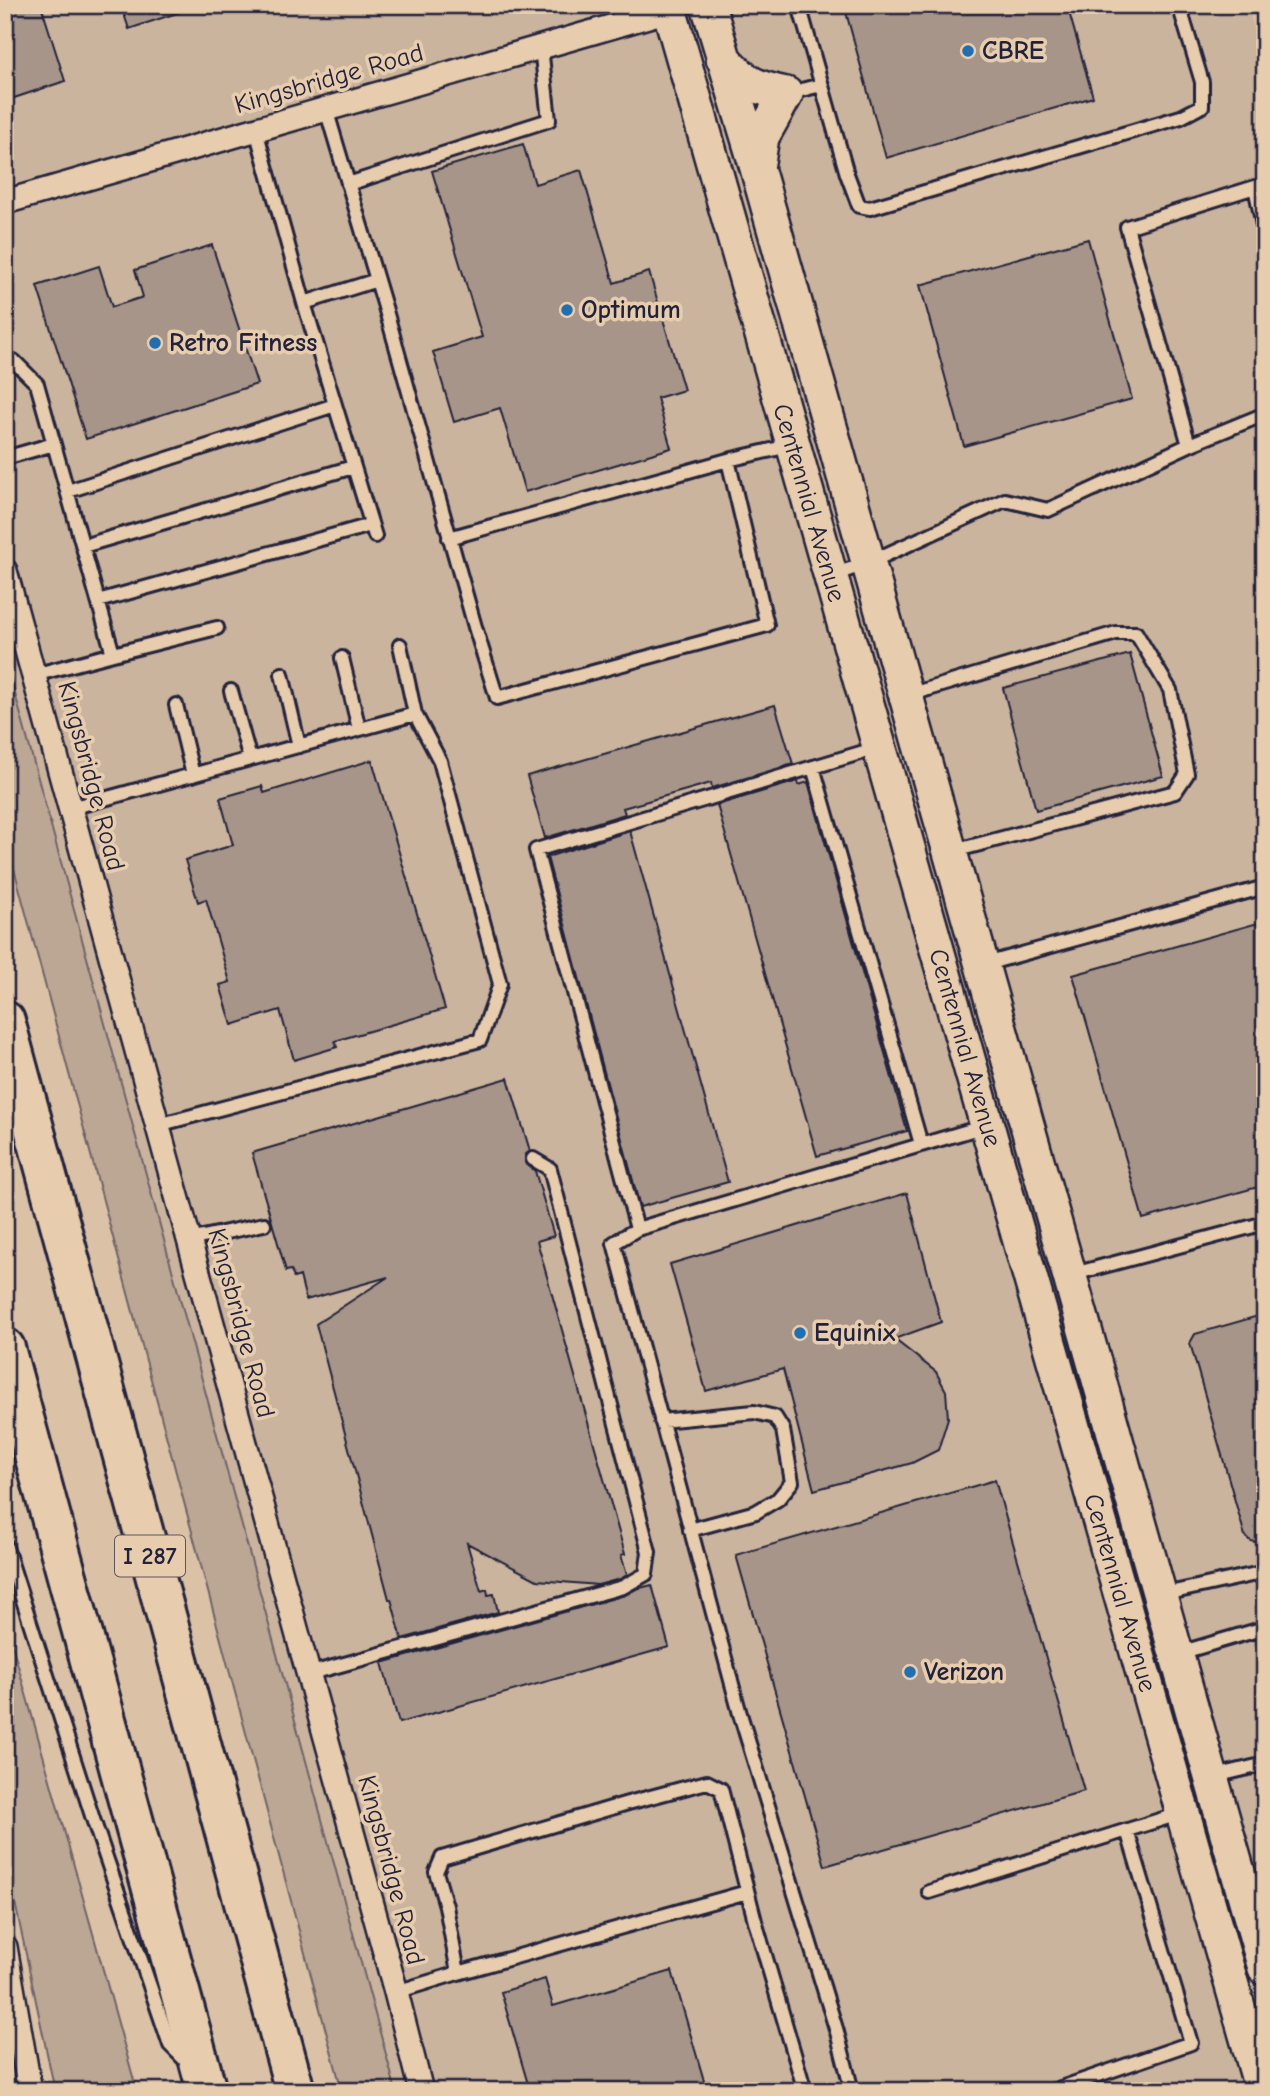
<svg xmlns="http://www.w3.org/2000/svg" width="1270" height="2096" font-family="'Comic Neue',sans-serif">
	<rect width="100%" height="100%" fill="#dbc2a7"/>
	<filter id="ink" filterUnits="userSpaceOnUse"><feTurbulence type="fractalNoise" baseFrequency=".0143" numOctaves="2"/><feDisplacementMap in="SourceGraphic" scale="14" xChannelSelector="R" yChannelSelector="G"/><feConvolveMatrix kernelMatrix="1 2 1 2 8 2 1 2 1" color-interpolation-filters="sRGB"/></filter>
	<g filter="url(#ink)">
		<!-- built -->
		<path fill="#cbb49e" d="M5,5H1248L1265,76V2091H396L5,657Z"/>
		<!-- green -->
		<path fill="#bca795" stroke="#6f6468" stroke-width="2" d="M5,657L396,2091H342L5,835Z
			M5,1619L137,2091H55L5,1855Z"/>
		<!-- building -->
		<path fill="#a79589" stroke="#22223b" stroke-width="2" d="M5,5H41L65,81L5,101Z
			M121,5H192V8L129,29Z
			M844,5H1067L1093,97L886,158Z
			M523,144L535,184L581,170L614,283L649,272L684,390L657,398L671,448L525,492L500,408L454,422L433,352L482,337L432,171Z
			M1088,239L1132,399L964,446L920,285Z
			M212,245L257,384L86,439L37,286L99,266L112,307L143,297L135,270Z
			M1130,654L1163,776L1036,810L1003,688Z
			M775,705L793,764L712,788L711,783L623,808L625,814L545,838L527,776Z
			M372,760L445,1009L335,1041L337,1047L294,1060L280,1010L232,1025L220,985L230,982L206,899L198,902L185,860L233,845L220,798L262,786L264,793Z
			M798,781L799,785L808,782L907,1131L817,1156L717,805Z
			M630,831L728,1182L640,1207L547,857Z
			M1265,921V1185L1143,1219L1073,975Z
			M508,1078L530,1151L525,1155V1163L535,1171L554,1236L537,1241L625,1554L621,1555L627,1575L620,1579L598,1585L537,1580L467,1543L481,1591L487,1589L488,1595L494,1594L498,1612L402,1639L391,1599H389L316,1324L388,1277L306,1300L300,1276L294,1278L291,1270L286,1271L252,1153Z
			M907,1193L941,1322L894,1339L936,1372L946,1391L948,1418L938,1450L912,1463L814,1490L783,1369L706,1391L670,1264Z
			M1265,1314V1539L1254,1542L1249,1540L1245,1536L1190,1343L1195,1334Z
			M995,1480L1084,1791L825,1866L736,1555Z
			M652,1585L669,1647L399,1723L382,1663L625,1595L636,1589Z
			M672,1971L707,2091H530L501,1992L545,1979L553,2006Z"/>
		<g fill="none" stroke-linecap="round" stroke-linejoin="round">
			<!-- lane casing -->
			<g stroke="#22223b" stroke-width="18">
				<path id="lane" d="M799,5L847,174L859,206L870,208L1181,117L1202,106V82L1179,5
					M786,94L821,85
					M326,109L385,307L475,627L497,698L767,625L728,460
					M256,130L304,303L375,536
					M348,184L549,120L541,47
					M304,303L377,280
					M5,364L14,361L37,384L113,654L34,675
					M1189,445L1127,227L1255,187L1265,235
					M5,458L54,444
					M68,491L335,405
					M449,538L728,460L793,445
					M83,546L353,467
					M830,576L868,563L1005,500L1048,510L1189,445L1265,414
					M98,601L371,525
					M400,645L415,714
					M113,654L217,628
					M342,658L359,729
					M282,674L299,746
					M231,691L250,759
					M908,695L1116,633H1136L1170,690L1187,774L1175,792L950,852
					M176,705L193,775
					M813,767L921,1144
					M71,808L415,714L440,761L500,984L480,1040L158,1125
					M982,965L1265,887
					M637,1229L536,850L877,748
					M189,1240L264,1224
					M1070,1275L1265,1223
					M661,1421L754,1412L775,1417L783,1430L792,1482L778,1499L756,1512L690,1530
					M5,1544L93,1819L170,2045L188,2063
					M1160,1595L1265,1572
					M1176,1654L1261,1629L1265,1640
					M308,1674L623,1587L646,1574L649,1552L550,1169L533,1159
					M1211,1777L1265,1764
					M929,1892L1182,1813
					M458,1973L747,1892
					M396,1992L458,1973L446,1906L436,1872L442,1858L628,1803L707,1782L721,1789L755,1921L805,2091
					M852,2091L837,2032L740,1714L614,1243L637,1229L985,1126
					M1052,2091L1191,2043L1127,1830"/>
			</g>
			<!-- street casing -->
			<g stroke="#22223b" stroke-width="28">
				<path id="street" d="M5,202L669,10
					M5,571L396,1992L421,2091
					M5,1947L30,2091"/>
			</g>
			<!-- secondary casing -->
			<g stroke="#22223b" stroke-width="38">
				<path id="secondary" d="M668,5L1262,2091
					M708,5L757,168L1265,1968
					M723,58C746,83 752,87 786,94L762,137L757,168"/>
			</g>
			<!-- highway casing -->
			<g stroke="#22223b" stroke-width="44">
				<path id="highway" d="M5,1021L295,2091
					M5,1348L207,2091"/>
			</g>
			<!-- lane -->
			<use href="#lane" stroke="#e7ccae" stroke-width="12"/>
			<!-- street -->
			<use href="#street" stroke="#e7ccae" stroke-width="23"/>
			<!-- secondary -->
			<use href="#secondary" stroke="#e7ccae" stroke-width="33"/>
			<!-- highway -->
			<use href="#highway" stroke="#e7ccae" stroke-width="38"/>
		</g>
	</g>
	<!-- markers -->
	<g fill="#1f6fb2" stroke="#e7ccae" stroke-width="2.5">
		<circle cx="968" cy="51" r="7"/>
		<circle cx="567" cy="310" r="7"/>
		<circle cx="155" cy="343" r="7"/>
		<circle cx="800" cy="1333" r="7"/>
		<circle cx="910" cy="1672" r="7"/>
	</g>
	<g text-anchor="middle" dominant-baseline="central" stroke-width="7" stroke-linejoin="round" paint-order="stroke">
		<!-- shield labels -->
		<rect fill="#e7ccae" stroke="#5d555e" stroke-width="2" x="115" y="1535.5" width="70" height="41" rx="5"/>
		<g font-size="24" font-weight="bold" fill="#22223b">
			<text x="150" y="1556">I 287</text>
		</g>
		<!-- poi labels -->
		<g font-size="26" font-weight="bold" fill="#22223b" stroke="#e7ccae" text-anchor="start">
			<text x="982" y="51">CBRE</text>
			<text x="581" y="310">Optimum</text>
			<text x="169" y="343">Retro Fitness</text>
			<text x="814" y="1333">Equinix</text>
			<text x="924" y="1672">Verizon</text>
		</g>
		<!-- street labels -->
		<g font-size="26" fill="#22223b" stroke="#e7ccae">
			<text transform="translate(329 79) rotate(-16)">Kingsbridge Road</text>
			<text transform="translate(809 503) rotate(74)">Centennial Avenue</text>
			<text transform="translate(91 776) rotate(75)">Kingsbridge Road</text>
			<text transform="translate(965 1048) rotate(74)">Centennial Avenue</text>
			<text transform="translate(241 1323) rotate(75)">Kingsbridge Road</text>
			<text transform="translate(1120 1593) rotate(74)">Centennial Avenue</text>
			<text transform="translate(391 1870) rotate(75)">Kingsbridge Road</text>
		</g>
	</g>
	<!-- margin -->
	<rect width="1270" height="2096" fill="none" stroke="#e7ccae" stroke-width="28"/>
	<rect x="14" y="14" width="1242" height="2068" fill="none" stroke="#22223b" stroke-width="2.5" filter="url(#ink)"/>
</svg>
